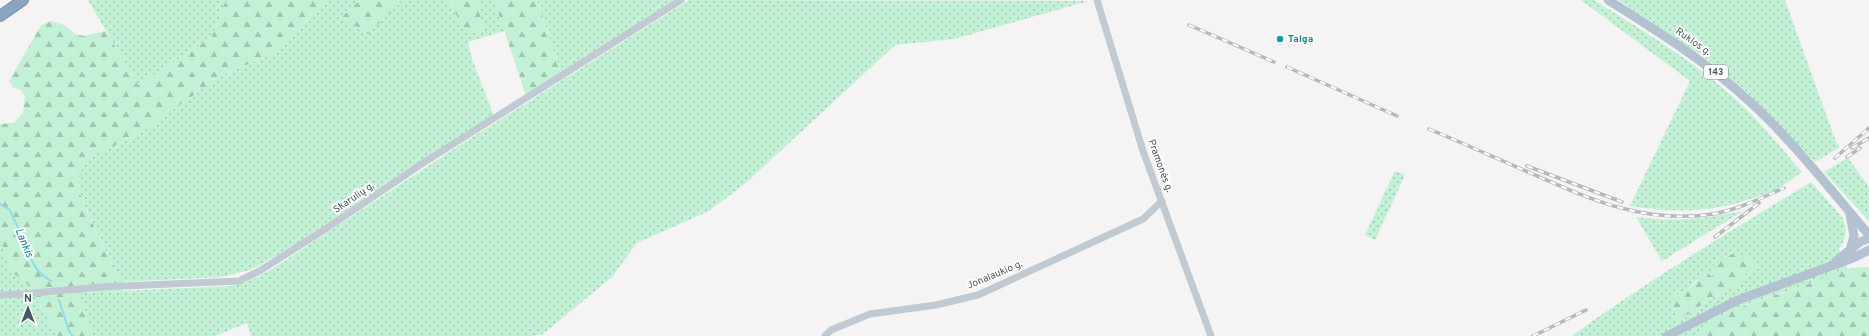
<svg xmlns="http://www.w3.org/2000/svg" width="1869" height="336" font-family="Overpass,sans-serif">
	<defs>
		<pattern id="grass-dots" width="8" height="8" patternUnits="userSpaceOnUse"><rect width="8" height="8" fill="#c3f1d5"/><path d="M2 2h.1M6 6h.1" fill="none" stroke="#a0c6b0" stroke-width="1.8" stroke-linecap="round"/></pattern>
		<pattern id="forest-firs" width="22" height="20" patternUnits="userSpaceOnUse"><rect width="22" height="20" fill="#c3f1d5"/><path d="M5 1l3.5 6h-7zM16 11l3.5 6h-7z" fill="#a0c6b0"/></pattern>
	</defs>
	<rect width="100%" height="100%" fill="#f5f3f3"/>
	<!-- grass -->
	<path fill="url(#grass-dots)" fill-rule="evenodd" d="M88,0H229L224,4L221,16L211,38L138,85Z
		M327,0H360L342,17L368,34L400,3L414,0H449L465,33L484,31L477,0H494L505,31L468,42L472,59L494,116L427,156L291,248L250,270L221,277L121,282L88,213L77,186L85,159L138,135L220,76L277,52Z
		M537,0H681L562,76Z
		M689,0L1089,1L954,39L895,45L747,182L709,211L637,243L612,277L543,334L531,336H251L247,323L215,336H93L78,293L230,286L244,283L269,271L454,149Z
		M1581,0H1594C1641,30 1692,59 1734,98C1759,120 1780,147 1802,172C1794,178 1787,183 1779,188C1772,192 1764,194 1756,197C1714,213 1673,213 1630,206L1690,81Z
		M1618,0H1785L1836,142L1840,147L1815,162L1743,89L1708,60Z
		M1848,158L1869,187V221L1824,172Z
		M1395,171L1405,175L1375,240L1365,235Z
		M1811,182L1842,217C1848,229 1846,239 1839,249L1848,269C1831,275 1815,282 1799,287C1773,296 1709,313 1695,336H1572C1648,280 1730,232 1811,182ZM1752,271L1745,274L1746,280L1714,297L1677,321L1674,320L1676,312L1675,295L1687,291L1696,280L1714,274Z
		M1743,211L1662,261L1636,217C1675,222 1705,219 1743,211Z
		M0,234L8,264L15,275L24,280L30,288L58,336H0Z"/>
	<!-- forest -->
	<path fill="url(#forest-firs)" d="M229,0H327L277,52L220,76L138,135L85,159L77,186L88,214L121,282L123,291L78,293L93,336H58L30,288L24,280L15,275L8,264L3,247L0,234V124L14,123L23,113L25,96L21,90L13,87L9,81L41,25L51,21L64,25L75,34L84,36L106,31L138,85L211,38L221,16L224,4Z
		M360,0H414L400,3L368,34L342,17Z
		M449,0H477L484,31L465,33Z
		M494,0H537L562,76L526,96Z
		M1736,253L1749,258L1755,267L1752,271L1745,274L1746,280L1714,297L1677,321L1674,320L1676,312L1672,308V298L1675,295L1687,291L1706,272L1711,276L1714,274L1712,268L1721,258Z
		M1869,267V336H1695C1709,313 1776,296 1802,286C1817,281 1832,273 1848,269C1854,267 1862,267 1869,267Z"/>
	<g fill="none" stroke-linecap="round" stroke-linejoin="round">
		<!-- stream -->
		<path stroke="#90daee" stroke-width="2" d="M0,204L10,210C13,219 18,226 22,235C34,257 27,266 51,281
			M59,300L69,331L73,336"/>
		<!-- highway casing -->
		<g stroke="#7690ad" stroke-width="12">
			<path id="highway" d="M0,16L23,0"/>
		</g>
		<!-- minor -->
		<path stroke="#c1cad2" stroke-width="7" d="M1097,0L1143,151L1211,336
			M0,295L23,294L101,287L239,281L261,270L324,230L423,163L681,0
			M825,336L831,330L870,314L936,305L978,295L1143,219L1162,201"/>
		<!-- major -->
		<path stroke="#b3c2d1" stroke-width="9" d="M1608,0C1657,31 1706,61 1749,101C1793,141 1830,189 1869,235
			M1850,250L1854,236L1850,215
			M1836,261L1860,242L1869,238
			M1667,336L1738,300L1853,258L1869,250"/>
		<!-- highway -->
		<use href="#highway" stroke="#8ba5c1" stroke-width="10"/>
		<!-- rail casing -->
		<g stroke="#b5b8bd" stroke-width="3.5">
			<path id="rail" d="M1189,25L1274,62
				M1287,67L1397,116
				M1429,129C1465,144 1500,160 1535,175C1594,201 1646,224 1713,214C1737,210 1761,198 1784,188
				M1852,148L1869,138
				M1847,157L1860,148
				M1835,158L1869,128
				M1527,166L1622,202
				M1715,237L1759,203
				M1533,336L1586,310"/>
		</g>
		<!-- rail -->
		<use href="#rail" stroke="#fff" stroke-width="2" stroke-dasharray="6" stroke-linecap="butt"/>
	</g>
	<!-- markers -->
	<circle fill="#0f9aa8" stroke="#fff" stroke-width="1.5" cx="1280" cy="39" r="4"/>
	<g text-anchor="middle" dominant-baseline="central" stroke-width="4" stroke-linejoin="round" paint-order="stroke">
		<!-- shield labels -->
		<rect fill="#fff" stroke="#808990" stroke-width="1" x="1704" y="65" width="24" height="14" rx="3"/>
		<g font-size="9" font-weight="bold" fill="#4a5661">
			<text x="1716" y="72">143</text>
		</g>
		<!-- culture labels -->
		<g font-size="10" font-weight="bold" fill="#0d838f" stroke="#fff" text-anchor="start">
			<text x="1288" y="39">Talga</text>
		</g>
		<!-- street labels -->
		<g font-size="10" fill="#4a5661" stroke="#fff">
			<text transform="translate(1693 42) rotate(35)">Ruklos g.</text>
			<text transform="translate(1160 166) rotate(70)">Pramonės g.</text>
			<text transform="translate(354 198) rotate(-34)">Skarulių g.</text>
			<text transform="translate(995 275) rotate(-23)">Jonalaukio g.</text>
		</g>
		<!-- water labels -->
		<g font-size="11" font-style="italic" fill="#0c7c9b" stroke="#fff">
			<text transform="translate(24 243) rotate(67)">Lankis</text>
		</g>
	</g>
	<!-- north arrow -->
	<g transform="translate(28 308)" stroke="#ffffff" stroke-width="3" paint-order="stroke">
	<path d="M0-3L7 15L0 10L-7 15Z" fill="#4a5661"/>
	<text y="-6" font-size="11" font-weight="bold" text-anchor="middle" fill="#4a5661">N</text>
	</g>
</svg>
